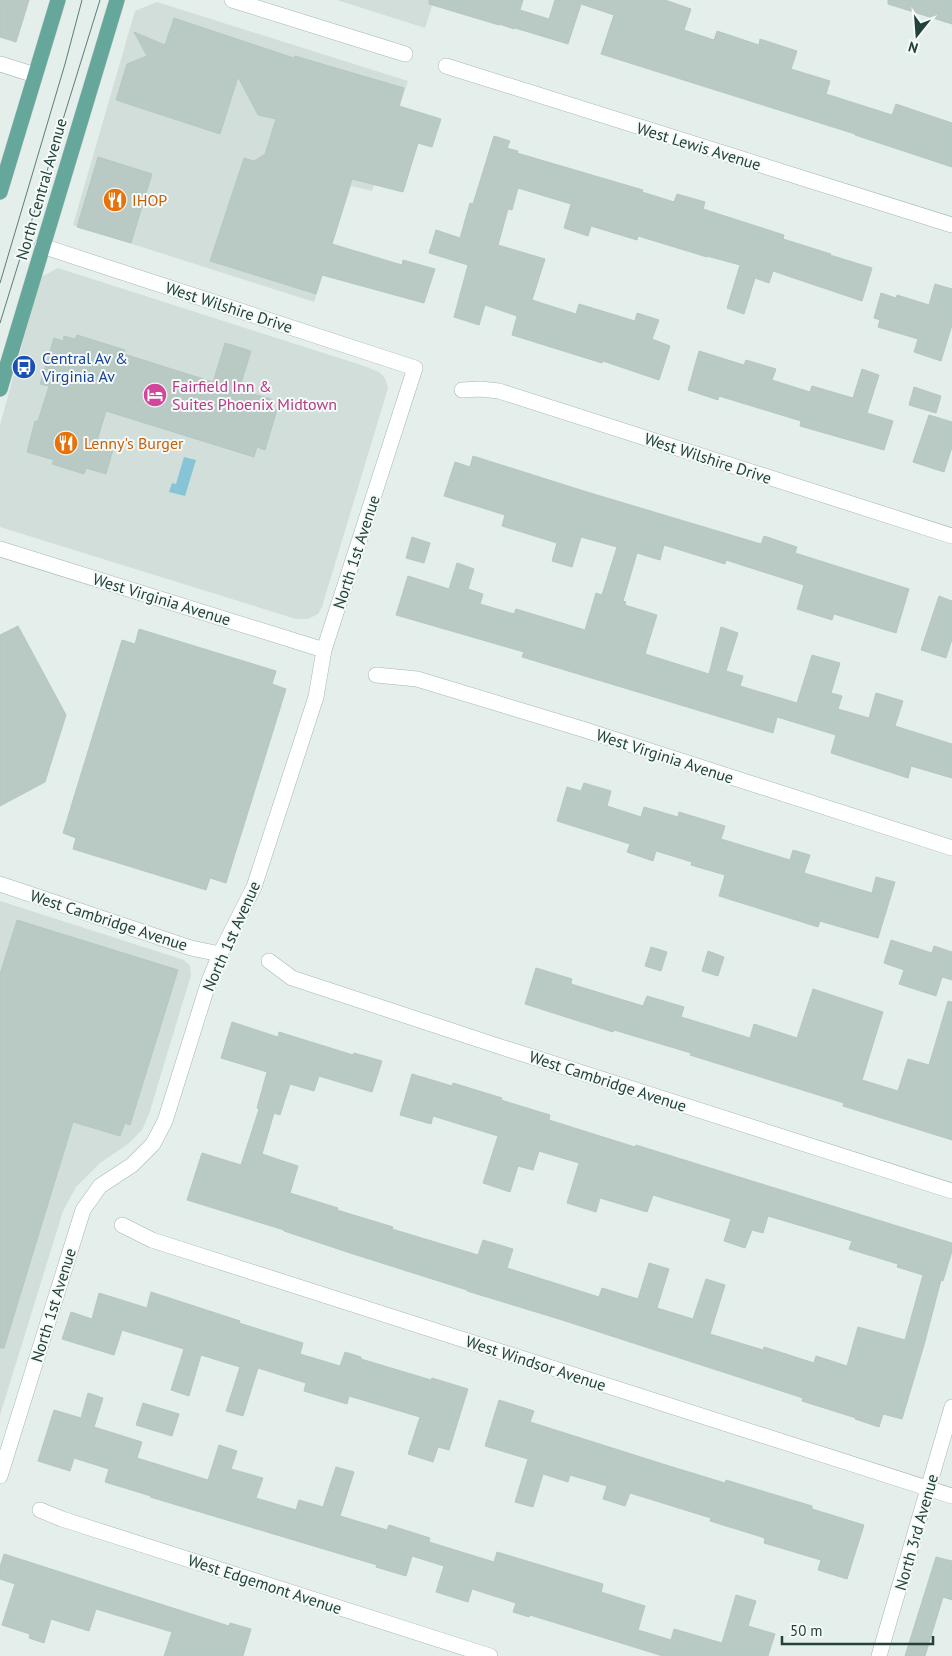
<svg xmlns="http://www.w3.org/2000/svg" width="952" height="1656" font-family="'PT Sans',sans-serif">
	<rect width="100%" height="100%" fill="#e4eeea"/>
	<!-- built -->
	<path fill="#d2ded9" d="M337,0H434L425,28Z
		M157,2L408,81L372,191L351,186L314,302L73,225L135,11Z
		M58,268L364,366L379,372L385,378L388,388L322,607L318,614L308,619H296L0,527V425L41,277Z
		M0,901L184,960L190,966L191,975L149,1114L142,1130L128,1144L100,1163L76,1187L63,1211L0,1415Z"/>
	<!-- water -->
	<path fill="#88c4d7" d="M184,457L196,460L185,496L169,492L172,483L176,484Z"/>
	<!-- building -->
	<path fill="#b9c9c4" stroke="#b5c8c2" d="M0,0H29L16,42L0,37Z
		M429,0H523L520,10L549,19L555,0H665L691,9L684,30L714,40L717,31L759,45L760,39L797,51L791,69L830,81L826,94L892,115L896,104L952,123V167L855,135V134L601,54L614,15L581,4L568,44L515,28L514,29L499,24V25L429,4Z
		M888,0H952V24L888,4Z
		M174,18L294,58L295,56L404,88L399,106L441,119L432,147L418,143L403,192L352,179L332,244L402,265L403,260L435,269L424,303L322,275L316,294L210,261L244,158L254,161L265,154L276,119L258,115L238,77L220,134L116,100L127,64L147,56L134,32L165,45Z
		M494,136L510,141L507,148L518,151L517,153L643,190L642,192L674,202L677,194L705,202L703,209L784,235L783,239L831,254L830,255L872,268L862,301L773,271L769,283L755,278L744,314L727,308L740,265L707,256V257L638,236L637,240L591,226L588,236L564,228L571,204L518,188L512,210L508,209L498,245L545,259L532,300L576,314L579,304L635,321L637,313L659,320L652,339L670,346L659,380L603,361L602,363L512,335L517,316L485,305L479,325L454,317L468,265L429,253L436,230L460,238L470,203L473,204Z
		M98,157L152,174L131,243L77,227Z
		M935,284L952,289V325L941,361L914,352L918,339L878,327L880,320L874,318L881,293L896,298L897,295L929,305Z
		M77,335L125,350L124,354L213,382L225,343L251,351L239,390L271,399L269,407L277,410L265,450L257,447L254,457L106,411L97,441L114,446L106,474L86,468L84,474L52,464L54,460L27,452L35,421L37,422L39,418L49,386L40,384L54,338L63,341L64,336L75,339Z
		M699,351L744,365L746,360L776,369L772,380L810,392L812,386L853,398L862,369L879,375L867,413L893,421L884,450L800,426L801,421L719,396L718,400L688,390Z
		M914,387L941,396L936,413L909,405Z
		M929,415L952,422V447L944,472L913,462Z
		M473,456L587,492L761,544L764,536L797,547L795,553L909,589L896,633L834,614L832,620L797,609L804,585L726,560L725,564L664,545L660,560L637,553L623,601L626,602L625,605L657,615L645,654L709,674L721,627L738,633L726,671L743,676L740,686L797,703L812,655L840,663L831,693L842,696L838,709L869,718L876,693L903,701L895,726L952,744V778L911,766L908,778L831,753L836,735L777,717L773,733L522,657L524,652L396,615L408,576L449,589L457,563L474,569L468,589L483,594L480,604L514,614L516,609L585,630L596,593L602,595L617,547L581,537L572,567L552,561L557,543L502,526L505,515L444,496L455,462L470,467Z
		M412,537L430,543L424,563L406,558Z
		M939,596L952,601V639L946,658L921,650Z
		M18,626L66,715L45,782L0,806V635Z
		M139,629L276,671L272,684L286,689L226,883L210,878L206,890L73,849L76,838L63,833L122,640L135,644Z
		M584,783L611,791L607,806L641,817L644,807L678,817L679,812L725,826L721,839L790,860L793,850L810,855L804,873L872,893L876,877L895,882L878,938L820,921L818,927L719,896L725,875L691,865L692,862L656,851L653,861L627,852L630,844L557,821L567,787L581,791Z
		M17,920L178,970L130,1125L125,1123L120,1136L73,1122L4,1348H0V974Z
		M891,940L932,953L934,946L952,952V980L942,977L936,996L899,984L904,970L884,963Z
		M651,947L667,952L661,971L645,966Z
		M708,951L724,957L718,976L702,971Z
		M536,968L572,979L571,984L643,1006L647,996L684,1007L681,1017L750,1038L754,1024L797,1038L813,989L883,1012L862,1080L898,1091L908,1059L929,1065L948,1001L952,1002V1140L843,1106L844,1103L690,1055L691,1053L614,1030L613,1032L525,1004Z
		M232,1022L278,1037L279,1032L353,1055L354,1053L382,1061L372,1092L319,1076L314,1091L290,1084L280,1115L274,1113L262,1154L298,1166L290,1193L338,1208L337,1210L393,1227L392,1229L478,1255L483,1240L513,1249L507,1268L599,1297L602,1288L638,1299L649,1263L669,1269L657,1308L693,1319L706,1279L725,1285L710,1334L763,1350L764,1347L814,1363L816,1356L847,1366L858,1327L905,1340L923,1275L897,1267L898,1264L849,1249L852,1241L768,1216L763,1233L752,1230L745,1248L724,1241L731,1219L653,1195L647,1212L600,1198L596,1212L567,1203L579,1163L539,1151L533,1170L518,1166L510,1192L483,1183L498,1136L433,1116L431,1124L400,1115L412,1074L452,1086L453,1083L502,1098L501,1100L550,1115L549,1120L635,1147L636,1145L952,1243V1251L943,1281L941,1280L924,1345L902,1419L883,1414L879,1427L855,1419L856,1418L802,1401L803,1398L559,1319L467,1291V1290L350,1253L284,1231V1230L187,1200L202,1153L241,1165L259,1109L257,1108L267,1072L221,1058Z
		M151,1292L240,1321L239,1323L303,1343L300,1354L340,1366L345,1352L361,1357V1359L431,1380L432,1378L468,1389L449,1450L438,1447L433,1462L408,1454L420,1417L349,1396L347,1404L304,1391L306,1383L258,1368L243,1416L226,1411L240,1367L201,1355L189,1396L171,1390L184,1349L122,1330L114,1355L62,1339L71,1312L92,1319L99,1293L147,1308Z
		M88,1393L103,1398L94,1427L142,1442L137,1458L208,1480L219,1445L237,1451L231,1469L263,1478L256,1498L296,1510L299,1500L323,1507L336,1467L354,1472L340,1516L387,1530L389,1525L430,1538L429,1542L494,1562L497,1552L603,1584L601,1592L645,1606L638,1630L671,1640L674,1629L722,1643L736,1595L756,1601L748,1626L775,1634L768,1656H663L530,1615L529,1617L513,1612L516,1603L472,1589L468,1602L436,1592L444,1566L412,1556L406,1576L376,1567L377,1565L150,1497L151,1496L105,1482L109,1469L74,1458L70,1471L38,1461L54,1410L81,1418Z
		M499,1400L534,1411L530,1422L666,1465L725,1483L726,1480L812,1506V1509L864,1525L847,1579L818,1570L821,1560L764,1543L765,1538L710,1521L711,1518L630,1493L625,1506L603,1499L607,1486L570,1475L568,1482L543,1474L533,1507L515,1502L528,1459L485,1446Z
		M143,1403L179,1414L172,1436L136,1425Z
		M4,1554L229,1626L230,1623L251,1629L243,1656H164L172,1632L96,1609L89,1631L51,1619L44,1643L29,1638L30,1634L2,1625L15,1584L0,1579V1567Z
		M936,1557L952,1561V1600L943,1597L925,1656H905Z"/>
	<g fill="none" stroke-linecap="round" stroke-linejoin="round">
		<!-- minor casing -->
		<g stroke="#a6b7b2" stroke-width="16">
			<path id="minor" d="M232,0L405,54
				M0,64L35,75
				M446,66L952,225
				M462,390L480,389L499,391L952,536
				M0,549L324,650
				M376,675L417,679L582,729L952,848
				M0,884L191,948L220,954
				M269,961L292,978L498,1046L952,1191
				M122,1225L152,1240L952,1496
				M0,1476L83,1210L100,1186L132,1165L153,1144L165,1121L209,981L220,954L254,887L316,697L324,650L415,368L42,246
				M40,1510L62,1519L490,1656
				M879,1656L952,1407"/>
		</g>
		<!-- major casing -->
		<g stroke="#c1cac8" stroke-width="16">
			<path id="major" d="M0,192L58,0
				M0,389L117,0"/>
		</g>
		<!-- minor -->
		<use href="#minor" stroke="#fff" stroke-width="15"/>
		<!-- major -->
		<use href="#major" stroke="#65a79b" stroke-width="15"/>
		<!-- tram -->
		<path stroke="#5c7d76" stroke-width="1" d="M0,283L65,64L82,0
			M0,323L100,0"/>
	</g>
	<!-- icons -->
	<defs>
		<g id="restaurant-disc" transform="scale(1.25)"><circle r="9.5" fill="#e8710a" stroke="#f5faf8"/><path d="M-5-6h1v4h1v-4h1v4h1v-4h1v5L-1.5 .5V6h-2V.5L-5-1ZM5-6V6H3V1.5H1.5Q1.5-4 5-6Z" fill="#fff"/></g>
		<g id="bus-disc" transform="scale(1.25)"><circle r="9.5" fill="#1a4fb4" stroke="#f5faf8"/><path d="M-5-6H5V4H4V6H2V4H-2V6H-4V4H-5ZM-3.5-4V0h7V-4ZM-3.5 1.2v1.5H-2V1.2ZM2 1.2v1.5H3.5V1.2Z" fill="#fff"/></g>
		<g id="hotel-disc" transform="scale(1.25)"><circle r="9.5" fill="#d1479c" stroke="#f5faf8"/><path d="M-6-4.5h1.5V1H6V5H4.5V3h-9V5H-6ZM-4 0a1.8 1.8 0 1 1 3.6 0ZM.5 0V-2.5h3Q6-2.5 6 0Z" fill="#fff"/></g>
	</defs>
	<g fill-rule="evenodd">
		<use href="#restaurant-disc" x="115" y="200"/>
		<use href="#bus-disc" x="24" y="367"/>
		<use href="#hotel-disc" x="155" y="395"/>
		<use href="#restaurant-disc" x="66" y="443"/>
	</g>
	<g text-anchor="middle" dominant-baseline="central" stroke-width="4" stroke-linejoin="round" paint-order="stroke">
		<!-- street labels -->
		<g font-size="16" fill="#21413b" stroke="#f5faf8">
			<text transform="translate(699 146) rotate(17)">West Lewis Avenue</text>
			<text transform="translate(41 189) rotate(-74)">North Central Avenue</text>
			<text transform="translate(229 307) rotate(18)">West Wilshire Drive</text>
			<text transform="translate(708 458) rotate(18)">West Wilshire Drive</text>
			<text transform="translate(356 552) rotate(-72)">North 1st Avenue</text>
			<text transform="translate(162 599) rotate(17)">West Virginia Avenue</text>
			<text transform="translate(665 756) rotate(18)">West Virginia Avenue</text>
			<text transform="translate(109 920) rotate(18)">West Cambridge Avenue</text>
			<text transform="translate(231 936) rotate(-66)">North 1st Avenue</text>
			<text transform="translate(608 1081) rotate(18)">West Cambridge Avenue</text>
			<text transform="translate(53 1305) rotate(-73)">North 1st Avenue</text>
			<text transform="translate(536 1363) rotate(18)">West Windsor Avenue</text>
			<text transform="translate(916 1532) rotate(-74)">North 3rd Avenue</text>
			<text transform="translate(265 1584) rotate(18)">West Edgemont Avenue</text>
		</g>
		<!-- food labels -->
		<g font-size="16" fill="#c56008" stroke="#f5faf8" text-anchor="start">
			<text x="132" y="200">IHOP</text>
			<text x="84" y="443">Lenny's Burger</text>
		</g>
		<!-- transit labels -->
		<g font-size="16" fill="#164399" stroke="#f5faf8" text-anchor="start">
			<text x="42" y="358">Central Av &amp;<tspan x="42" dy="18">Virginia Av</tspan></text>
		</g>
		<!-- hotel labels -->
		<g font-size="16" fill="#b23c85" stroke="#f5faf8" text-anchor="start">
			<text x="172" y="386">Fairfield Inn &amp;<tspan x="172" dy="18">Suites Phoenix Midtown</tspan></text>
		</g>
	</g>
	<!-- north arrow -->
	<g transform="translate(917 35) rotate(197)" stroke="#f5faf8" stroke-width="4" paint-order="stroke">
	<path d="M0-4L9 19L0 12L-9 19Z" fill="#21413b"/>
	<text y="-8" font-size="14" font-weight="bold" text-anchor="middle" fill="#21413b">N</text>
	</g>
	<!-- scale -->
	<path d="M782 1636v8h151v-8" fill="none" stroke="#21413b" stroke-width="2.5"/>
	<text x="790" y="1636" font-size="15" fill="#21413b" stroke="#f5faf8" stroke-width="4" paint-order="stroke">50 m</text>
</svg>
